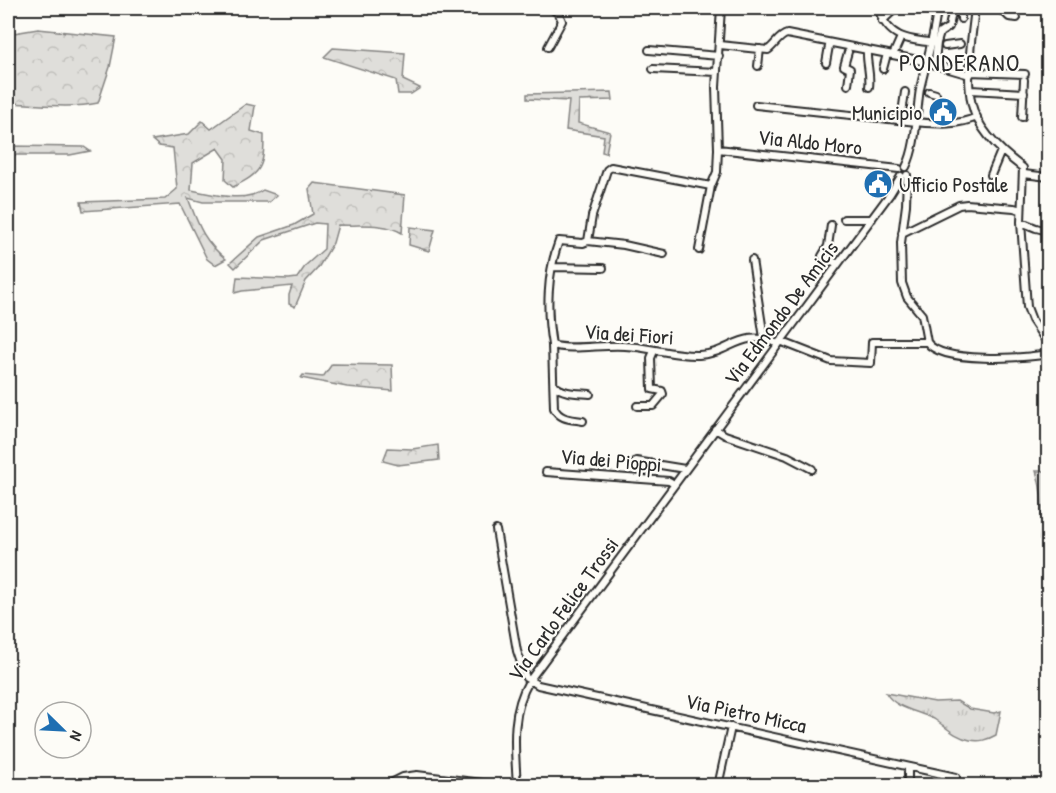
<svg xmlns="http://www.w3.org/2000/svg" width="1056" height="793" font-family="'Patrick Hand',sans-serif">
	<defs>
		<pattern id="grass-tufts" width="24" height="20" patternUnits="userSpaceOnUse" patternTransform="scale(1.5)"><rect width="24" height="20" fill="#dfdeda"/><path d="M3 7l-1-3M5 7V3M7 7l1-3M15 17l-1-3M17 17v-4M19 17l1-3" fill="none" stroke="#c0bfbb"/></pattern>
		<pattern id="forest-crowns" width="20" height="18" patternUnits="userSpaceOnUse" patternTransform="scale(1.5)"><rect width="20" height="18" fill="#dfdeda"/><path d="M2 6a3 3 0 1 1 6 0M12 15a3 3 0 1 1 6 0" fill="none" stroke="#c0bfbb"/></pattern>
	</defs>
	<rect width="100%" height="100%" fill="#fdfcf7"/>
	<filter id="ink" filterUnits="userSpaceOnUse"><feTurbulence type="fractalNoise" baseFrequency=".0167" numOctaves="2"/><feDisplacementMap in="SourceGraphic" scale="12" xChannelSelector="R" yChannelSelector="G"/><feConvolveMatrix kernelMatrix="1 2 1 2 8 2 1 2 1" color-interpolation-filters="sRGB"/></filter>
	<g filter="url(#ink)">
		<!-- grass -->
		<path fill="url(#grass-tufts)" stroke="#858482" stroke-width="1.5" d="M1036,471H1048V511L1044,541L1040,540C1042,516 1044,494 1036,471Z
			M886,693L935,702L957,701L970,709L994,713L1001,711L996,735C987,740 980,742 970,740C955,737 946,727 934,719C919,711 895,709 886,693Z"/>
		<!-- forest -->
		<path fill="url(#forest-crowns)" stroke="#858482" stroke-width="1.5" d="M38,29L116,37L110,67L98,103C70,109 36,104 8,103V34Z
			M333,48L405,53L403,80L420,88L411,94H398L396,80L324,57Z
			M612,92L613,100L579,101L578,123L610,132L606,153L602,152L604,136L566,130L569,101L527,99V94Z
			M246,104L255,106L251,131L264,135C264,167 262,173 233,187L225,180L226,159L218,148L193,163L191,190C213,194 244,203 263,190L277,195L269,202H203L188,198C198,224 203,241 226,259L215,265L207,259L180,204L83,211L81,202L165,199L177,189L173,148L159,146L152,140L189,134L202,121L211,129Z
			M8,146L84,147L90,151L70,155H8Z
			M314,183L405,195L402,233C385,222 357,226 338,225L333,243L318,268L306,281L295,307L289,304V295L292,286L242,291L235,293L237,277L289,279L297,278L306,265L324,249L325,224L315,223L264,240L235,268L230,263L259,237L294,225L313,214L309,189Z
			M410,227L435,230L429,251L409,245Z
			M332,364L392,365L393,391L347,387L301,378L303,375L323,377Z
			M438,445L439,460L398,465L383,461L388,448L412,449Z"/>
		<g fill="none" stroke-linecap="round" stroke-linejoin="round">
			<!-- minor casing -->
			<g stroke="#2b2b2b" stroke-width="10">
				<path id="minor" d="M878,8C888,39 908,40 937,43L940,33L949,27L953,8
					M975,8C972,35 965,77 972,105C978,131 1003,153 1023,168L1021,222L1027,307L1032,320L1048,344
					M995,8L1004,12L1009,17L1017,18
					M961,19V8
					M882,21L896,8
					M937,43L935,61L937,66
					M720,45L768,50C775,45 779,36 787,34L918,60L970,75
					M945,46L960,44
					M548,47L562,21L559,14L551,8
					M649,50L719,56
					M867,50C866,63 871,74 869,87
					M848,52L844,66L850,69L848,85
					M893,55L901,37
					M826,63L829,46
					M758,66L760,49
					M653,69L717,72
					M883,69L887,54
					M970,72L1025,74
					M971,90L1024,93
					M929,92L936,94
					M756,105L917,122
					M1022,117L1024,80
					M901,120L905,92
					M915,122C938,124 956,126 977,117
					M718,149L899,169
					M906,167C917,146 916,113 920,89C926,62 935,35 937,8
					M1024,174L1048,177
					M907,175L906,205L901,243L902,283L907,297L922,315L927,342
					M991,175L1001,151
					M711,186L611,167L607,170L592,216L588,241L583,243L559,241C547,273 546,311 552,345C571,351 604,344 625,346C650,347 674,356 699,355C730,354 742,327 778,344
					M844,219H872
					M1021,222L1036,228L1048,231
					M831,225L828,246L822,256L838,264
					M902,233L959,205L967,204L1014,208L1021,210
					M588,241L624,245L664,254
					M699,250L711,186L717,172L718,149L716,87L721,8
					M752,260L764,338
					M552,267L603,268
					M780,341L831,361L871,363L872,342H927C941,364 1024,358 1048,354
					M552,345L554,408C560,420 571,419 583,421
					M554,385C563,394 578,393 590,394
					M637,406H653L663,394L662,391L652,389L651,358L654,351
					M715,429L725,435L787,456L812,469
					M636,461L685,469
					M546,472L669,481L674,484
					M496,530L517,651L526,678L538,685L956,777
					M385,786L403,777L417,775L507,786
					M517,786C515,749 510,714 529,681L890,194L901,176
					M718,786L731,727
					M908,786V767"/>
			</g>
			<!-- minor -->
			<use href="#minor" stroke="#fdfcf7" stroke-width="6"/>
		</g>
	</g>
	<!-- icons -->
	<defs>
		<g id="civic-disc" transform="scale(1.5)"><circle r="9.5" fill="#1f6fb2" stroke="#fdfcf7"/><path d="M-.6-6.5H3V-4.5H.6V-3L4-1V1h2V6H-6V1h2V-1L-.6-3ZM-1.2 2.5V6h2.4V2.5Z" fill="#fff"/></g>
	</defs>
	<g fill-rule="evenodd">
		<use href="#civic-disc" x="943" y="112"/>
		<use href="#civic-disc" x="878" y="184"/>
	</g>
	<g text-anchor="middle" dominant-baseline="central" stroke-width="4.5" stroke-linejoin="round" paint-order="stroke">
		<!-- poi labels -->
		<g font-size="21" fill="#2b2b2b" stroke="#fdfcf7" text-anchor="end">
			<text x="922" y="112">Municipio</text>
			<text x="899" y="184" text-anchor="start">Ufficio Postale</text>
		</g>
		<!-- street labels -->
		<g font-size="21" fill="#2b2b2b" stroke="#fdfcf7">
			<text transform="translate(810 142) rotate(6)">Via Aldo Moro</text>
			<text transform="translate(781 313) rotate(-53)">Via Edmondo De Amicis</text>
			<text transform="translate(629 334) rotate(4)">Via dei Fiori</text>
			<text transform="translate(611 460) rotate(5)">Via dei Pioppi</text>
			<text transform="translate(563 609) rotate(-54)">Via Carlo Felice Trossi</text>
			<text transform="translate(746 713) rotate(12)">Via Pietro Micca</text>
		</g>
		<!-- quarter labels -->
		<g font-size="24" letter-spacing="1.5" fill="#2b2b2b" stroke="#fdfcf7">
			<text x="960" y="62">PONDERANO</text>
		</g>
	</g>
	<!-- margin -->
	<rect width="1056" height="793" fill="none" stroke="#fdfcf7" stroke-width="30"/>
	<rect x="15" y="15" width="1026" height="763" fill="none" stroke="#2b2b2b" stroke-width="2" filter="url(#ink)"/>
	<!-- north arrow -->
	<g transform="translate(63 730) rotate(114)"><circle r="28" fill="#fdfcf7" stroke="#a9a8a5" stroke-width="1.5"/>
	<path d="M0-4.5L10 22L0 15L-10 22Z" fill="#1f6fb2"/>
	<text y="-9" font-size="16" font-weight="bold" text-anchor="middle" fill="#2b2b2b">N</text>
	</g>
</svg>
